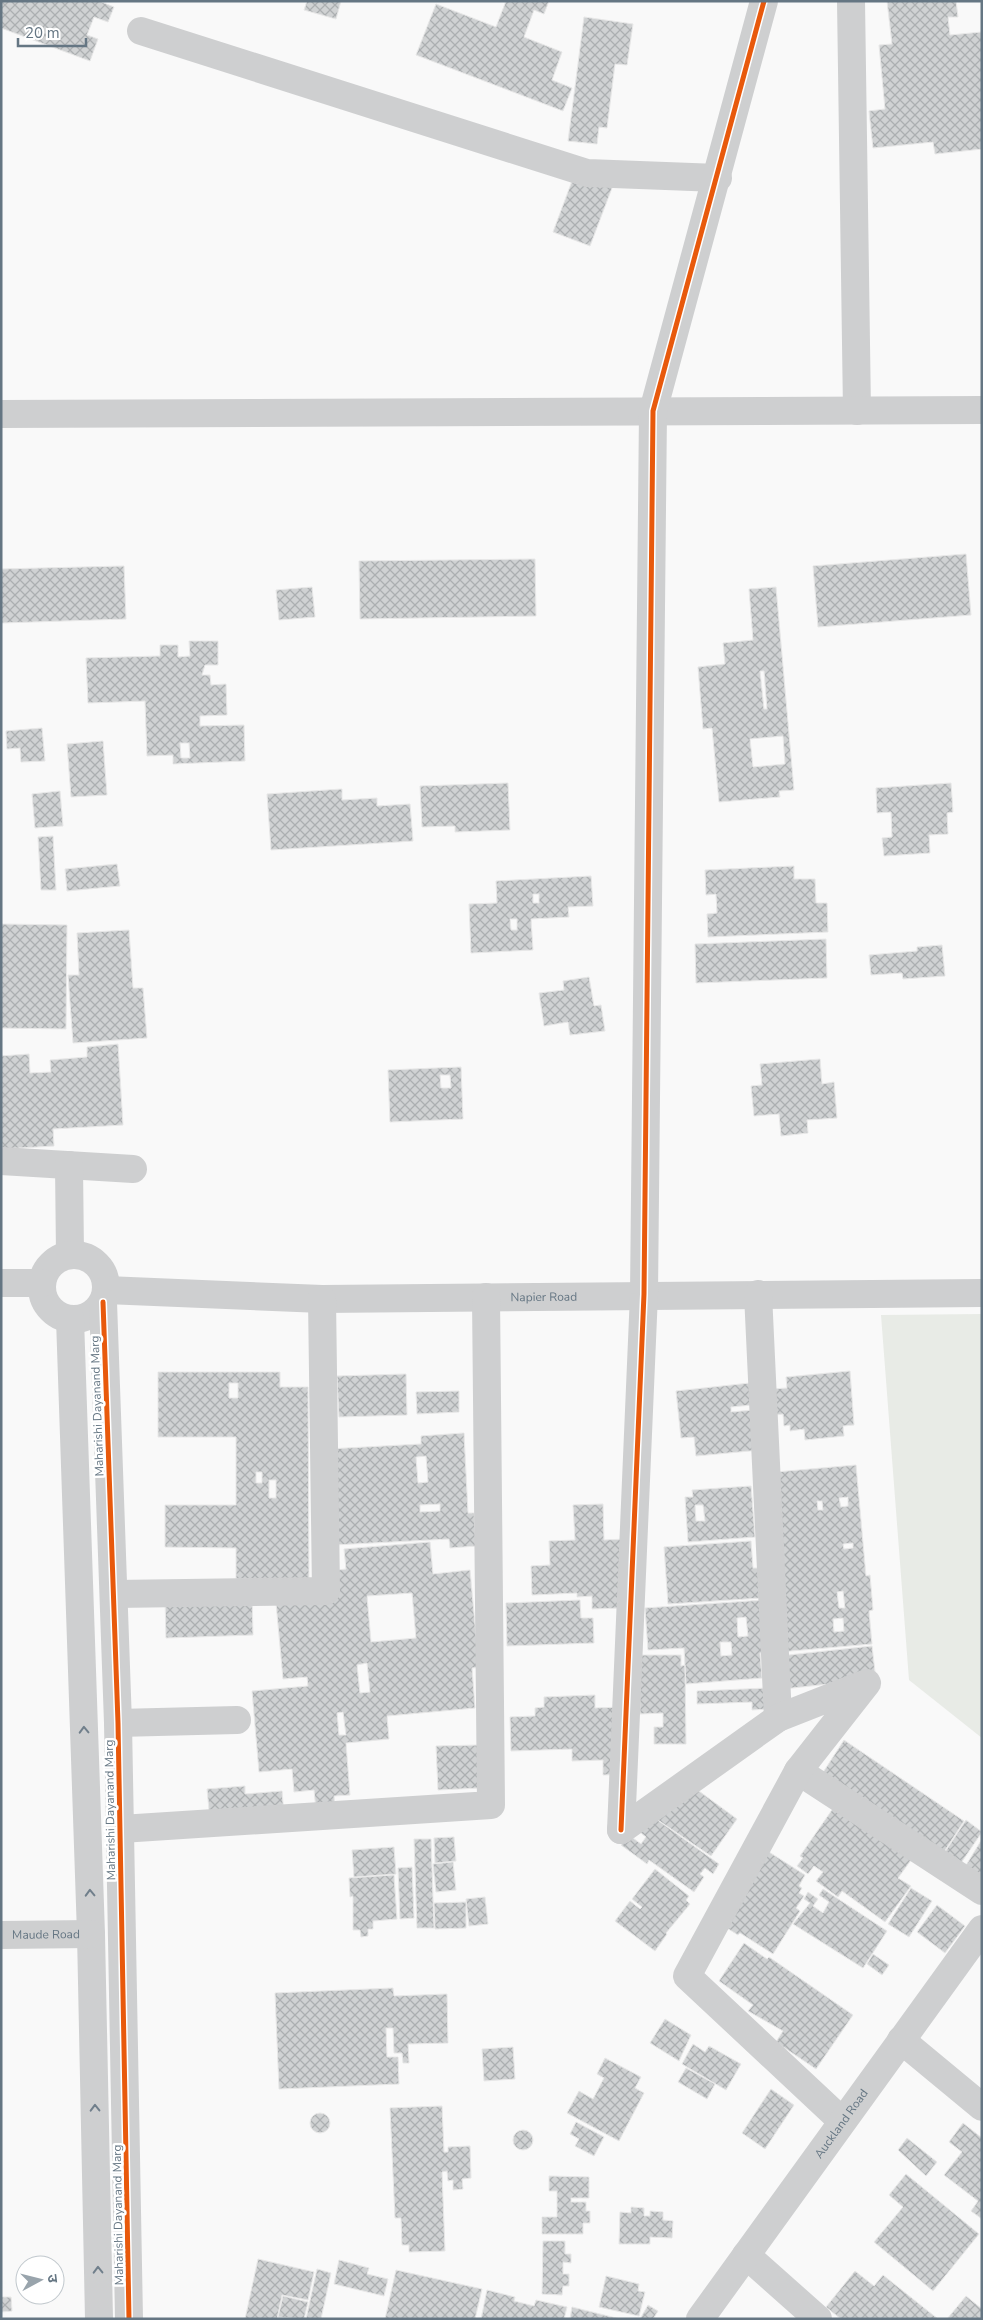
<svg xmlns="http://www.w3.org/2000/svg" width="983" height="2320" font-family="'Nunito Sans','Noto Sans Devanagari',sans-serif">
	<defs>
		<pattern id="building-cross-hatch" width="8" height="8" patternUnits="userSpaceOnUse" patternTransform="scale(1.25)"><rect width="8" height="8" fill="#d0d2d3"/><path d="M0 0l8 8M0 8l8-8" fill="none" stroke="#acafb1"/></pattern>
	</defs>
	<rect width="100%" height="100%" fill="#f9f9f9"/>
	<!-- green -->
	<path fill="#e8ebe6" d="M982,1314V1738L909,1680L881,1315Z"/>
	<!-- building -->
	<path fill="url(#building-cross-hatch)" stroke="#e8e8e8" fill-rule="evenodd" d="M1,1H99L114,7L108,22L94,17L87,35L98,39L90,61L1,28Z
		M307,1H341L336,19L304,10Z
		M506,1H549L544,14L534,10L524,37L562,52L552,80L572,88L563,111L416,55L436,4L496,27Z
		M887,1H956L958,17H948L950,35L982,32V149L935,154L933,142L873,148L869,111L885,109L879,45L892,44Z
		M584,17L633,24L627,65L615,64L607,128L599,127L597,144L568,141Z
		M578,165L615,180L590,246L553,232Z
		M966,554L971,615L818,627L813,566Z
		M535,559L536,616L360,619L359,561Z
		M124,566L126,619L1,623V569Z
		M312,587L315,617L279,620L276,590Z
		M776,587L794,790L779,791L780,797L719,802L712,728L703,729L698,667L725,664L723,643L753,640L749,589ZM760,671H764L767,709H764ZM783,736L785,764L753,767L750,739Z
		M189,641H218V665H205L202,675H210L211,685L226,684L227,715L200,716V726L244,725L245,761L173,764V755L147,756L145,701L88,703L86,658L160,656V645H178V657L190,656ZM180,743H189L190,758H181Z
		M42,728L45,761L21,762L20,748L7,749L6,731Z
		M103,741L107,795L71,797L67,744Z
		M508,783L510,830L455,832V826L422,827L420,786Z
		M951,783L953,812L947,813L948,834L929,835L930,853L884,856L882,838L892,837L891,812L877,813L876,788Z
		M342,789V800L377,798V806L410,804L413,841L271,850L267,794Z
		M60,791L63,826L35,828L32,794Z
		M53,836L56,890H41L38,837Z
		M117,864L120,886L67,891L65,869Z
		M794,866V879H815L816,903H827L828,932L708,937L707,914L717,913L716,894L706,895L705,870Z
		M591,876L593,906L568,907L569,917L531,919L533,950L471,953L469,904L497,903L496,881ZM533,894H539V903H533ZM510,919H517V930H511Z
		M1,924L67,925L66,1029L1,1028Z
		M129,930L133,988H143L147,1038L73,1043L68,975H79L77,933Z
		M826,939L827,978L696,983L695,944Z
		M942,945L945,976L903,979L902,973L871,975L869,955L917,951V947Z
		M589,977L594,1006L601,1005L605,1031L570,1035L568,1022L544,1026L539,993L564,990L563,981Z
		M118,1044L123,1125L53,1129L54,1146L1,1149V1056L29,1054L30,1073L51,1072L50,1060L87,1057V1047Z
		M820,1059L822,1084L834,1082L837,1118L807,1120L808,1133L781,1136L779,1114L754,1116L751,1086L762,1085L760,1064Z
		M461,1067L463,1119L390,1122L388,1070ZM440,1075H450L451,1088H441Z
		M850,1371L854,1425L843,1426L844,1436L805,1440L804,1429L790,1431V1425L784,1426L783,1414L775,1415L772,1389L787,1388L786,1377Z
		M158,1372H280V1387H308L309,1579H236V1548L165,1547V1505H236V1437H158ZM229,1383H238V1398H229ZM256,1472H262V1483H256ZM269,1480H276V1498H269Z
		M406,1374L407,1415L339,1417L337,1376Z
		M759,1382L760,1450L696,1456L694,1437L681,1438L676,1391ZM752,1405L753,1410L731,1412V1407Z
		M459,1391V1412L417,1414L416,1392Z
		M464,1433L468,1513H474L476,1546L450,1548L449,1539L333,1545L328,1449L421,1444V1436ZM426,1456L428,1482L418,1483L416,1457ZM440,1504V1511L420,1512V1505Z
		M856,1465L866,1576L870,1575L873,1610L869,1611L872,1644L779,1652L776,1558L784,1557L776,1472ZM848,1497V1506L841,1507L839,1498ZM817,1501H822L823,1510H818ZM853,1543V1548L844,1549L843,1544ZM843,1591L845,1608H839L837,1592ZM843,1618L844,1631L834,1632L833,1619Z
		M751,1486L755,1537L688,1542L685,1497H693L692,1490ZM695,1505H703L705,1521H696Z
		M603,1504L604,1540L626,1539L621,1608L592,1609V1596L577,1597V1593L532,1595L531,1566L550,1565L549,1541L575,1540L573,1505Z
		M751,1541L753,1568H758L761,1598L668,1604L664,1547Z
		M430,1542L433,1574L470,1570L476,1636L483,1667L472,1668L475,1708L387,1716L389,1739L346,1743L350,1795L334,1796L335,1809L316,1810L314,1790L294,1792L292,1769L259,1772L252,1691L308,1686L307,1677L283,1679L276,1603L331,1571L346,1569L344,1549ZM412,1593L416,1638L371,1642L367,1596ZM367,1663L370,1692L360,1693L357,1665ZM343,1712L346,1735H339L337,1713Z
		M252,1595L253,1635L166,1638L165,1598Z
		M580,1600L581,1618H593L594,1643L507,1646L506,1603Z
		M765,1600L768,1652L760,1653L762,1678L686,1684L684,1648L648,1650L645,1608ZM746,1617L748,1636L738,1637L737,1618ZM720,1642H731L732,1655L721,1656Z
		M872,1646L875,1672L856,1674L857,1681L783,1689L779,1656Z
		M639,1655H681V1666L685,1665L686,1744H654V1727H663V1713L640,1714Z
		M767,1688L768,1709L752,1710V1702L697,1704V1691Z
		M595,1695V1708L621,1707L633,1774L603,1775V1760L572,1761V1749L511,1751L510,1717L535,1716V1708L544,1707V1697Z
		M844,1740L964,1821L940,1858L822,1774Z
		M478,1745L480,1788L438,1790L436,1746Z
		M688,1783L737,1819L711,1856L652,1816Z
		M245,1786V1794L282,1791L284,1814L210,1820L207,1789Z
		M834,1807L911,1860L898,1878L911,1886L885,1922L842,1891L838,1897L816,1881L823,1872L814,1866L808,1874L797,1866L803,1858L800,1856Z
		M649,1814L719,1864L713,1874L705,1868L700,1874L704,1877L694,1892L649,1860L647,1864L621,1845L629,1835L641,1844L646,1837L637,1830Z
		M966,1820L982,1832L959,1866L943,1855Z
		M454,1837L456,1861L435,1863L434,1838Z
		M414,1839H431L434,1928H417Z
		M982,1839V1877L965,1867Z
		M394,1847L396,1874L354,1877L352,1850Z
		M769,1852L805,1875L799,1886L802,1888L799,1893L804,1896L796,1908L800,1911L773,1954L740,1933L738,1935L719,1923Z
		M453,1862L456,1890L436,1892L433,1864Z
		M412,1867L414,1918L400,1919L398,1868Z
		M655,1869L689,1896L686,1900L690,1904L666,1933L667,1934L655,1951L615,1921L630,1901L640,1909L642,1907L632,1899Z
		M394,1875L397,1919L373,1921V1929H368V1936L361,1937L360,1930H353V1896L350,1897L349,1878Z
		M911,1888L932,1901L909,1937L888,1924Z
		M823,1889L887,1931L863,1968L793,1924L810,1903L804,1899L808,1892L818,1899L813,1906L823,1913L829,1902L819,1895Z
		M485,1897L488,1924L469,1926L466,1899Z
		M466,1902V1928L435,1929L434,1903Z
		M937,1905L965,1926L945,1953L917,1932Z
		M744,1943L767,1959L769,1957L853,2015L816,2069L776,2042L783,2031L748,2011L753,2005L719,1981Z
		M873,1954L889,1965L882,1975L867,1964Z
		M393,1988L394,1996L447,1994L448,2043L408,2044L409,2063H403L402,2053H394L393,2028H386L387,2057H398L399,2084L279,2089L275,1993Z
		M665,2019L691,2035L679,2061L650,2043Z
		M693,2044L705,2052L709,2046L741,2064L726,2090L682,2064Z
		M513,2047L515,2079L484,2081L482,2049Z
		M605,2058L641,2077L635,2088L644,2093L619,2141L567,2113L579,2091L593,2099L604,2078L597,2074Z
		M686,2068L715,2084L707,2099L678,2082Z
		M771,2089L794,2105L765,2149L742,2133Z
		M442,2106L444,2152H448V2147L470,2146L471,2178L462,2179L463,2189L453,2190V2180L448,2181L447,2171L442,2172L445,2251L409,2252V2245H402L401,2218H395L390,2108Z
		M310 2123a10 10 0 1 1 20 0a10 10 0 1 1-20 0Z
		M576,2122L604,2137L594,2156L575,2146L579,2139L570,2134Z
		M963,2123L982,2138V2219L971,2211L978,2201L944,2175L962,2152L949,2142Z
		M513 2140a10 10 0 1 1 20 0a10 10 0 1 1-20 0Z
		M907,2138L937,2162L926,2176L898,2150Z
		M906,2174L979,2234L933,2291L874,2242L903,2207L889,2195Z
		M549,2176L589,2177V2198H571V2202H586V2211H590V2223H583V2234H542V2217H557V2191H549Z
		M631,2207L644,2208V2216H650V2211L663,2212V2220L673,2221L672,2238L650,2237V2244H619L620,2212L631,2213Z
		M543,2241H565V2254H571V2263L563,2262V2274H569V2286H563L562,2295L542,2294Z
		M258,2259L314,2272L308,2300L282,2295L277,2319H245Z
		M339,2260L369,2268L367,2274L388,2279L384,2296L334,2284Z
		M317,2269L331,2273L321,2319H306Z
		M396,2270L482,2289L475,2319H385Z
		M855,2271L874,2286L883,2275L938,2319H841L826,2307Z
		M606,2276L639,2284L638,2291L645,2292L639,2316L599,2307Z
		M487,2290L515,2297L514,2301L534,2306L536,2300L567,2307L564,2319H481Z
		M283,2296L308,2302L304,2319L278,2317Z
		M966,2296L982,2309V2319H947Z
		M1,2297H11L12,2311L1,2312Z
		M648,2305L658,2311L653,2319H640Z
		M572,2307L620,2319H570Z"/>
	<g fill="none" stroke-linecap="round" stroke-linejoin="round">
		<!-- minor -->
		<g stroke="#cecfd0" stroke-width="28">
			<path d="M851,1L857,411"/>
			<path d="M141,31L587,173L718,178"/>
			<path d="M1,414L982,410"/>
			<path d="M1,1161L133,1169"/>
			<path d="M69,1165L70,1255"/>
			<circle cx="74" cy="1287" r="32"/>
			<path d="M1,1283H42"/>
			<path id="s1" d="M106,1290L322,1299L982,1293"/>
			<path d="M758,1294L778,1718"/>
			<path d="M103,1302L118,1723L129,2319"/>
			<path d="M70,1319L91,1934L99,2319"/>
			<path d="M115,1594L326,1591L322,1299"/>
			<path d="M118,1723L237,1720"/>
			<path d="M798,1771L982,1891"/>
			<path d="M121,1829L491,1805L486,1297"/>
			<path d="M621,1830L644,1294L653,411L764,1"/>
			<path d="M621,1830L778,1718L867,1683L798,1771L687,1976L842,2121"/>
			<path id="s2" d="M1,1935L91,1934"/>
			<path d="M901,2040L982,2107"/>
			<path d="M746,2255L818,2319"/>
			<path id="s3" d="M700,2319L982,1929"/>
		</g>
		<!-- cycleway casing -->
		<g stroke="#fff" stroke-width="8">
			<path id="cycleway" d="M103,1302L118,1723L129,2319
				M621,1830L644,1294L653,411L764,1"/>
		</g>
		<!-- cycleway -->
		<use href="#cycleway" stroke="#e8590c" stroke-width="5"/>
	</g>
	<!-- one-way arrows -->
	<defs><path id="oneway-chevron" d="M-2-3.5L2.5 0L-2 3.5" fill="none" stroke-width="1.6" stroke-linecap="round" stroke-linejoin="round" transform="scale(1.25)"/></defs>
	<g stroke="#707f8b">
		<use href="#oneway-chevron" transform="translate(84 1730) rotate(-92)"/>
		<use href="#oneway-chevron" transform="translate(90 1893) rotate(-92)"/>
		<use href="#oneway-chevron" transform="translate(95 2108) rotate(-91)"/>
		<use href="#oneway-chevron" transform="translate(98 2270) rotate(-91)"/>
	</g>
	<g text-anchor="middle" dominant-baseline="central" stroke-width="5" stroke-linejoin="round" paint-order="stroke">
		<!-- street labels -->
		<g font-size="12" fill="#657683" stroke="#fff">
			<text stroke="none"><textPath href="#s1" startOffset="438">Napier Road</textPath></text>
			<text transform="translate(97 1406) rotate(-92)">Maharishi Dayanand Marg</text>
			<text transform="translate(110 1810) rotate(-91)">Maharishi Dayanand Marg</text>
			<text stroke="none"><textPath href="#s2" startOffset="45">Maude Road</textPath></text>
			<text stroke="none"><textPath href="#s3" startOffset="241">Auckland Road</textPath></text>
			<text transform="translate(118 2215) rotate(-91)">Maharishi Dayanand Marg</text>
		</g>
	</g>
	<!-- border -->
	<rect width="983" height="2320" fill="none" stroke="#657683" stroke-width="5"/>
	<!-- north arrow -->
	<g transform="translate(40 2280) rotate(83)"><circle r="24" fill="#ffffff" stroke="#c1c8cd"/>
	<path d="M0-4L9 19L0 12L-9 19Z" fill="#99a4ac"/>
	<text y="-8" font-size="14" font-weight="bold" text-anchor="middle" fill="#657683">उ</text>
	</g>
	<!-- scale -->
	<path d="M18 38v8h68v-8" fill="none" stroke="#657683" stroke-width="2.5"/>
	<text x="25" y="38" font-size="15" fill="#657683" stroke="#ffffff" stroke-width="4" paint-order="stroke">20 m</text>
</svg>
